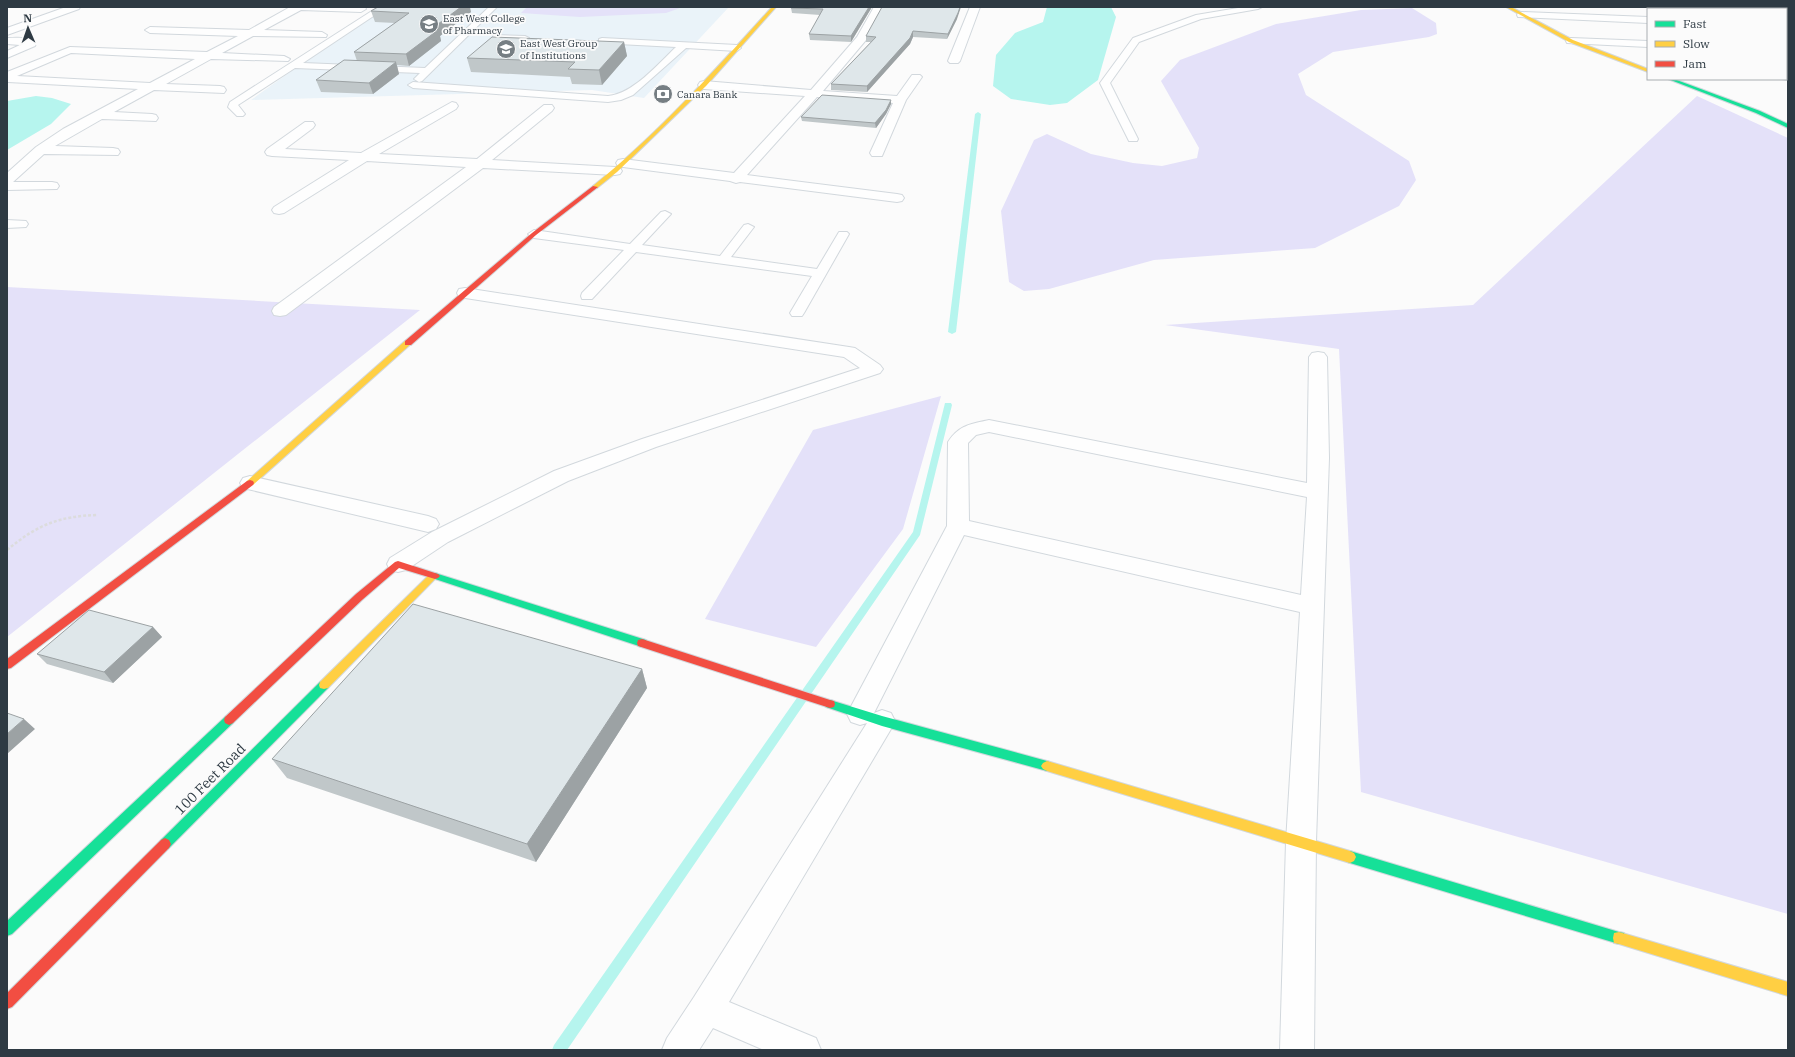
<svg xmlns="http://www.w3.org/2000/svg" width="1795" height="1057" font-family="'IBM Plex Serif',serif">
	<rect width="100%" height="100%" fill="#fbfbfb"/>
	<!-- built -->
	<path fill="#eaf3f9" d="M381,7H729L644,98L592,90L251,100Z"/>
	<!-- green -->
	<path fill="#e4e1f9" d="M527,7H683L666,13L580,17L521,13Z
		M1412,8L1436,23L1437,34L1429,37L1333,52L1298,74L1306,95L1409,161L1416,180L1399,206L1315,248L1154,260L1049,289L1024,291L1009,282L1001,211L1034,140L1047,134L1091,154L1133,163L1162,166L1197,158L1199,148L1161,81L1180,60L1276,24L1361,10Z
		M1697,96L1788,138V914L1361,792L1339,349L1165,325L1473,305Z
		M7,287L420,310L7,637Z
		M941,396L903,529L816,647L705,619L813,430Z"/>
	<!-- water -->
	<path fill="#b6f5ee" d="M1047,7H1111L1116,17L1098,80L1067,103L1050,105L1011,99L993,86L996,55L1015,33L1043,22Z
		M36,96L52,98L71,104L51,124L7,150V101Z"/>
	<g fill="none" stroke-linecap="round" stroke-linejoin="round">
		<!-- stream -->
		<path fill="#b6f5ee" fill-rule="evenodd" d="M978,112L981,114L956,332L952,334L948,332L975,114Z
			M945,403H951L952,405L920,535L567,1050H552L554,1045L913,532Z"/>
		<!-- lane casing -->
		<g stroke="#d2d8dd" stroke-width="2">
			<path id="lane" d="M378,7H387L303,63L425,68L489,7H497L422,81L419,82L414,79L420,73L295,68L238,105L245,114L243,116H237L228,107L230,102Z
				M1244,7H1262L1258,9L1201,19L1139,42L1110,83L1138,139L1137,141H1129L1100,83L1133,38L1196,15Z
				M494,35L525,36L529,38C524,42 498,41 493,37Z
				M602,38L737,45L741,48L737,51L686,48L633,95L621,100L608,102L413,88L408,85L413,82L608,96C633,94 658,64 676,47L599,43V39Z
				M665,211L671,214L642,245L720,256L744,225L748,224L754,227L731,257L817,269L839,232H847L849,234L804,313L802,316H792L790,313L812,276L636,252L592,299H582L581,296L582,293L624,250L534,238L528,234L534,230L630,244L661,212Z"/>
		</g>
		<!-- street casing -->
		<g stroke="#d2d8dd" stroke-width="2">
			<path id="street" d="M66,7H80L79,9L7,35V28Z
				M290,7H365L366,9L361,12L301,10L264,30L322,32L327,35L326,37L253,36L222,53L284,56L290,59L288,61L211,59L166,84L220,86L224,87L226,90L224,93L154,90L114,112L152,114L156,115L158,118L156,121L102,119L55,146L113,148L118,149L120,152L118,155L44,154L13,182H52L57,183L59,186L57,189L7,190V173L36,147L63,129L138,89L8,82L7,72L70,47L207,52L238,36L150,33L145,30L150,27L249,30ZM71,53L195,59L150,83L17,76Z
				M874,7H884L866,40L823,91L897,96L912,75H920L922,77L906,100L882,156H872L870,153L893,103L817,97L747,175L897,194L902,195L904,198L902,201L897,202L740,182L736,183L730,181L623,167L618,166L616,163L618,160L623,159L734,173L805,96L704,89L700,88L698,85L700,82L704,81L811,90L857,37Z
				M970,7H980L960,61L958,63H950L948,61Z
				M1738,7H1750L1751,9H1739Z
				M1522,12L1648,17V23L1518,17L1517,15L1518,13Z
				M1786,28H1788V35H1786Z
				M7,38C17,38 30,36 36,44L35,46L7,58V51L20,45L7,44Z
				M1571,38L1648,41V47L1567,43L1566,41L1567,39Z
				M1786,47H1788V53H1786Z
				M1786,74H1788V80L1782,79H1786Z
				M452,102L456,103L458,106L456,109L379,154L477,159L544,105H552L554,108L552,111L492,160L615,167L620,168L622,171L620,174L615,175L483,168L286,315L280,316L274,315L272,311L274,307L466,167L367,161L284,213L279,214L274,213L272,210L274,207L349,160L272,156L267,155L265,152L267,149L305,122H313L315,125L313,128L285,149L361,153Z
				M7,220L26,221L28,224L26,227L7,228Z
				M465,288L849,347L855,348L880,365L883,369L880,373L656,447L568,481L448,542L406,570L398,572L390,570L387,564L390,558L432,532L554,471L642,439L860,368L844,357L459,297L457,293L459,289Z
				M1318,352L1324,353L1327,357L1329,458L1316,842L1314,1050H1280L1286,842L1300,612L964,535L874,713L882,710L891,713L895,721L891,729L729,1002L816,1038L821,1050H764L713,1028L699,1050H662L667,1038L694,997L867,723L860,725L851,722L847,714L947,526L948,442C959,425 971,424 989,420L1307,483L1309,357L1312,353ZM989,432L1307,497L1301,595L969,521L968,443L976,435Z
				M250,476L428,516L436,519L439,524L436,529L428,532L243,488L240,483L243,478Z"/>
		</g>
		<!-- fast casing -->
		<g stroke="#d2d8dd" stroke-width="2">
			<path id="fast" d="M1668,79H1674L1760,111L1788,124V128L1756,113Z
				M435,573L646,640L647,643L646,646L642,647L432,578L430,576L432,574Z
				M324,681L328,682L329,685L328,688L169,848L165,850L161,848L159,844L161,840L320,682Z
				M830,700L882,716L1047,761L1051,763L1053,766L1051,769L1047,771L882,726L826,707L825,704L826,701Z
				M229,715L233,717L234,720L233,723L12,934L7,936V921L225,717Z
				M1350,851L1619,932L1624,933L1625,938L1624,943L1619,944L1350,863L1346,861L1344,857L1346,853Z"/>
		</g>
		<!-- slow casing -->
		<g stroke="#d2d8dd" stroke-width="2">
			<path id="slow" d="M772,7H776L706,86L617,172L597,188H593V186C659,133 716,69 772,7Z
				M1506,7H1511L1573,40L1648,69V72L1569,42Z
				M405,341H411L412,343L253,485H247L246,483L247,481Z
				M433,573L436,574L438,576L436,578L328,688L324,689L320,688L319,685L320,682L430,574Z
				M1047,761L1350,851L1354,853L1356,857L1354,861L1350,863L1047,771L1043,769L1041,766L1043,763Z
				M1619,932L1788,982V996L1619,944L1614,943L1613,938L1614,933Z"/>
		</g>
		<!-- jam casing -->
		<g stroke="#d2d8dd" stroke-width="2">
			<path id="jam" d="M593,186L598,187L536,235L411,345H405V341L532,233Z
				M250,480L253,481L254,483L253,485L11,668L7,669V659L247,481Z
				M398,561L438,574L440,576L438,578L435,579L399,568L362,600L233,723L229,725L225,723L224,720L225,717L356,594L395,562Z
				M642,639L830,700L834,701L835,704L834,707L830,708L638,646L637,643L638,640Z
				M165,838L169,840L171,844L169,848L12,1007L7,1009V993L161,840Z"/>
		</g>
		<!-- path -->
		<path stroke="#dcdcdd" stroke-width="2.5" stroke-dasharray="3 2" stroke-linecap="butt" d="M7,550C37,525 59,516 98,515"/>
		<!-- lane -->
		<use href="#lane" fill="#fefefe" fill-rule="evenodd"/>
		<!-- street -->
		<use href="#street" fill="#fefefe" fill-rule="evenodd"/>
		<!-- fast -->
		<use href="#fast" fill="#16e098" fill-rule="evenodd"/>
		<!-- slow -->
		<use href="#slow" fill="#ffcf43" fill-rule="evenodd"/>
		<!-- jam -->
		<use href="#jam" fill="#f24e42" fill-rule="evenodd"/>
	</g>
	<!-- wall -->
	<path fill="#c0c7c9" d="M792,7H872L851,42L810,40L809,34L820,15L792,13L791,8Z
		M1767,7H1788V26L1786,24V9H1764L1765,8H1768Z
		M371,11L471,12L440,36L441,41L409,66L397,65L399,74L373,94L321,92L316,80L357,61L354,52L395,23L375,22Z
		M957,19L947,39L913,37L910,44L867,92L831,90V84L871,42H866V36Z
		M1786,34H1788V46H1786Z
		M624,42L627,56L602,85L572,84L570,77L471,72L467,58Z
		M891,104L886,114L876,128L802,121L801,117Z
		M153,627L162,637L113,683L47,664L37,654Z
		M642,669L647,688L536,862L287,778L272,759Z"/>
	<!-- shaded-wall -->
	<path fill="#9ca2a4" d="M460,7H470L471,12L440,36L441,41L409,66L406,54L430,30Z
		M869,7H872L851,42V36Z
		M960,7H961L957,19L947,39L948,34Z
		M913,31V37L910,44L867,92V86Z
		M624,42L627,56L602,85L599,70Z
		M396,62L399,74L373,94L369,83Z
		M891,100V104L886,114L876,128L875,123Z
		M153,627L162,637L113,683L104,672Z
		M642,669L647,688L536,862L527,844Z
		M24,719L35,729L7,754V734Z"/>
	<!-- building -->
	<path fill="#dfe7ea" stroke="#9ca2a4" d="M378,7H461L430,30H438L406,54L354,52L409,13L371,11Z
		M792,7H869L851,36L809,34L823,9L791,8Z
		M882,7H960L958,13L948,34L913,31L910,38L867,86L831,84L876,37L866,36Z
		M1778,7H1788V20L1786,19V9H1767L1765,8H1780Z
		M1786,34H1788V41L1786,39Z
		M492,37L624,42L599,70L568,69L575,62L467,58Z
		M344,60L396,62L369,83L316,80Z
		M822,95L891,100L886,110L875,123L801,117Z
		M413,604L642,669L527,844L272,759Z
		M89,610L153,627L104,672L37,654Z
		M7,713L24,719L7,734Z"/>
	<!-- icons -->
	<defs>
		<g id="university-disc" transform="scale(1)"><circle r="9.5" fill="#767e83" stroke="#fbfbfb"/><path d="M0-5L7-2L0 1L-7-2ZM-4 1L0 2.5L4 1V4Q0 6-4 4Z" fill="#fff"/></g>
		<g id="bank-disc" transform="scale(1)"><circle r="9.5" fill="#767e83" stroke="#fbfbfb"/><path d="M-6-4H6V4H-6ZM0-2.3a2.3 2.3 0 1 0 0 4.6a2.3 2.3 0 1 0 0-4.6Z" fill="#fff"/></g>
	</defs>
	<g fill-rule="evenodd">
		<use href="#university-disc" x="429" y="24"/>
		<use href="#university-disc" x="506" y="49"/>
		<use href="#bank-disc" x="663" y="94"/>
	</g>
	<g text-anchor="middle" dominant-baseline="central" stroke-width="3.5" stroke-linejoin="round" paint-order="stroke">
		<!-- far-poi labels -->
		<g font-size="10" fill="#2e3a43" stroke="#fbfbfb" text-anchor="start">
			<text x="443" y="18">East West College<tspan x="443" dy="12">of Pharmacy</tspan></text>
			<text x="520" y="43">East West Group<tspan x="520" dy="12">of Institutions</tspan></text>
			<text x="677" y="94">Canara Bank</text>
		</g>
		<!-- near-street labels -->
		<g font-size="14" fill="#2e3a43" stroke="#fbfbfb">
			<text transform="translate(210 779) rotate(-45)">100 Feet Road</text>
		</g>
	</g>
	<!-- border -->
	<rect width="1795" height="1057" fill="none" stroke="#2e3a43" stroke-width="16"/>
	<!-- legend -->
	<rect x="1647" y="8" width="140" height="72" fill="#fbfbfb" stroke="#a9aeb1"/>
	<rect x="1655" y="21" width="20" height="6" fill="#16e098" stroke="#a9aeb1"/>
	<text x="1683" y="28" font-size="12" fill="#2e3a43">Fast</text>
	<rect x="1655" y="41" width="20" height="6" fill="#ffcf43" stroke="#a9aeb1"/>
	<text x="1683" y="48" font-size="12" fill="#2e3a43">Slow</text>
	<rect x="1655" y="61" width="20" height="6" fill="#f24e42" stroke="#a9aeb1"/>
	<text x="1683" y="68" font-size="12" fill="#2e3a43">Jam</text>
	<!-- north arrow -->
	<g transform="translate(28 28) rotate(358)" stroke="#fbfbfb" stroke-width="3" paint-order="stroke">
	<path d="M0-3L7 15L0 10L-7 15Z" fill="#2e3a43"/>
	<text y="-6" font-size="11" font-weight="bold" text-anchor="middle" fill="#2e3a43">N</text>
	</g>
</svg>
